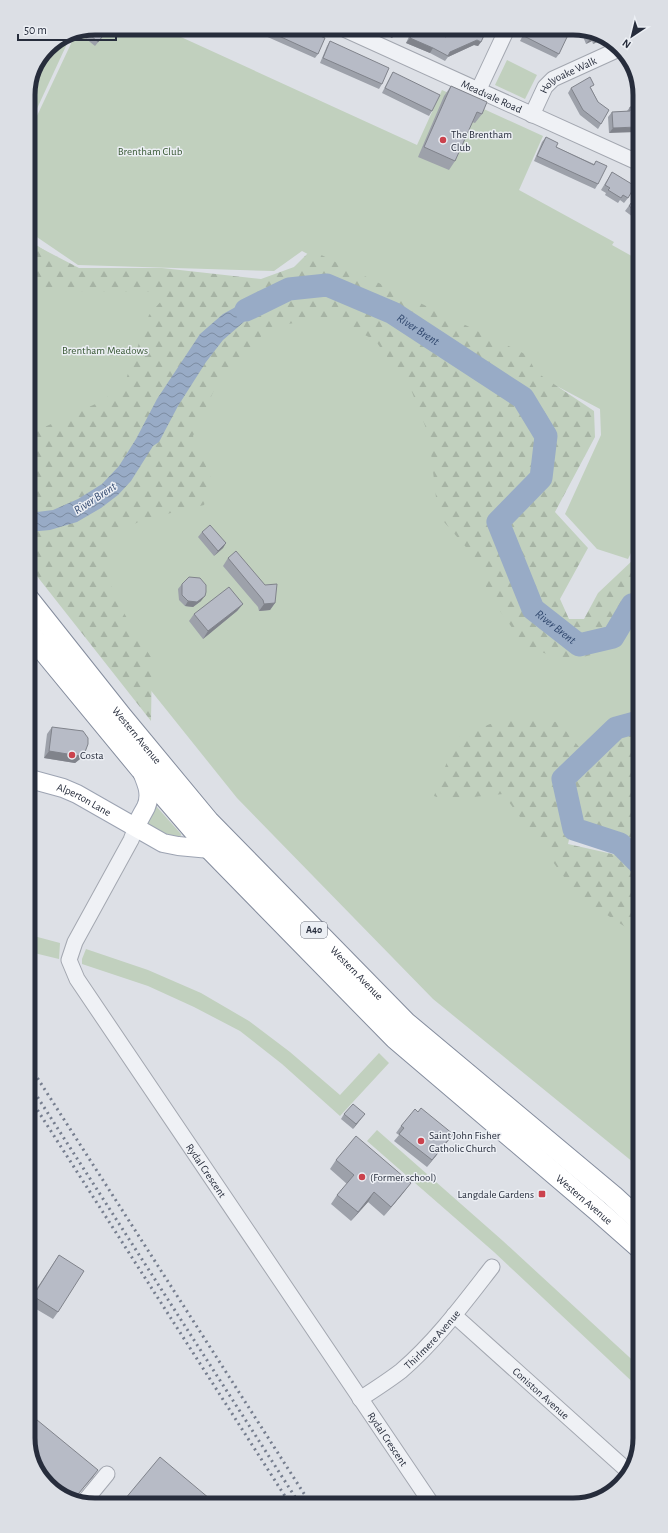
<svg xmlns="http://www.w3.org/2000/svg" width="668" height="1533" font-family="'Alegreya Sans',sans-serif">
	<defs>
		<pattern id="forest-firs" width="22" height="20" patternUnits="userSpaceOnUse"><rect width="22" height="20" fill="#c1d0be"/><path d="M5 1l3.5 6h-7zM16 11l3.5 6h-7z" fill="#a6b3a4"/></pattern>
		<pattern id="water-waves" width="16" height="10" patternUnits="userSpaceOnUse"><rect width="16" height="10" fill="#98abc6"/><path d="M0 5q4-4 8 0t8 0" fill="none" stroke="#7c8ca2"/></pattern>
	</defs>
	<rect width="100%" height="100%" fill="#dde0e6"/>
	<!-- green -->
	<path fill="#c1d0be" d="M170,32L417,145L442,90L543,136L519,190L614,242L612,245L637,259L638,539L628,559L597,549L565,514L601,435L600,409L302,251L274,271L78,265L28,231V135L76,33Z
		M69,33H72L28,128V91L48,47Z
		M507,60L537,75L525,99L495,85Z
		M28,240L78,271L251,283L29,509Z
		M318,281L390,324L574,650L638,610V724L534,770L552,849L639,906V1167L433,999L237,798L44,557L252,311Z
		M156,806L181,834L180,839L174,840L141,821Z
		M30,935L60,943L59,959L30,952Z
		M86,949L148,970L201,993L249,1021L290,1052L340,1095L379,1053L389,1063L340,1116L282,1064L240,1031L194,1007L148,986L82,964V959Z
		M377,1130L503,1241L640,1367V1389L494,1252L367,1141Z"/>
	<!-- forest -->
	<path fill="url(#forest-firs)" d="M29,242L79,268H162L261,279L294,267L311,250L527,355L536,372L594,411L595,437L555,512L588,548L560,599L569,619H584L598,593L634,559L638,550V625L612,650L566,661L525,646L488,594L478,561L438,515L429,436L412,392L375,340L328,317L271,327L221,375L193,436L212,480L204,505L142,520L106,539L113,595L152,659L151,721L29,566V434L102,401L125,382L149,315L169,292L63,291L29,284Z
		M638,718V841L616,848L573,837L571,831L568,844L639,860V933L630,930L578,896L503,794L445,800L434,796L447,762L452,740L490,724L512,719L559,722L582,751V754L608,731Z"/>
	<!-- water -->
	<path fill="url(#water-waves)" d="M270,288L278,305L245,321L223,340L206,362L178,406L159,442L153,446L131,481L118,495L101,508L77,522L50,530L29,532V513L53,510L78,499L102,484L119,466L136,439L157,399L200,334L223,314Z"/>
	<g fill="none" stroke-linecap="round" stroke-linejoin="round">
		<!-- river -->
		<g stroke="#98abc6" stroke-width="23">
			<path id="s1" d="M246,310L289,289L327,285L393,313L523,398L546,436L541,478L498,522L533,609L579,645L613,637L632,605L638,606"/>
			<path d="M638,722L616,728L563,779L574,829L620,844L639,863"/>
		</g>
		<!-- minor casing -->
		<g stroke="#a3a7b0" stroke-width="17">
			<g id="minor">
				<path id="s2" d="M346,30L637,162"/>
				<path d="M478,91L507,29"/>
				<path id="s3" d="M532,115L545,87L553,79L619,49"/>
				<path id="s4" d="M136,827L131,840L75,942L69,960L77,979L431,1503"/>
				<path id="s5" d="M454,1315L629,1472"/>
				<path id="s6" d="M360,1399C374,1390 388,1381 401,1371C436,1341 464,1303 492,1267"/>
				<path d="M84,1502L107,1474"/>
			</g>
		</g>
		<!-- major casing -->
		<g stroke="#9ca3b2" stroke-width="20">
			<g id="major">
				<path id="s7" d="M30,779L63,788L77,794L163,843L178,846L210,849"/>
				<path d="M136,827C139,818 142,815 146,807C152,794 146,782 141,770"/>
			</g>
		</g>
		<!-- highway casing -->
		<g stroke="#848c9d" stroke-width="23">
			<g id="highway">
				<path id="s8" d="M29,600L121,716L208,821L406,1023L613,1196L639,1220"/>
				<path id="s9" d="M29,633L141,769L210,849L395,1038L597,1210L640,1248"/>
			</g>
		</g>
		<!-- minor -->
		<use href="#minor" stroke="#eff1f5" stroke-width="15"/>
		<!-- major -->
		<use href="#major" stroke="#fff" stroke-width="18"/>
		<!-- highway -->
		<use href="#highway" stroke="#fff" stroke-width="21"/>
		<!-- rail -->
		<path stroke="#767e8f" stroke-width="3" stroke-dasharray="2 4" stroke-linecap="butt" d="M31,1068L310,1503
			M31,1087L299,1503
			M31,1100L290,1504"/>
	</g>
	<!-- wall -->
	<path fill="#9da1aa" d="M556,28L559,54L556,58L520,41L526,29Z
		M580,29L605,38L593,44L592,41L586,44Z
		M387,30H405L404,32L391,38Z
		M412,30H434L445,37L481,42L478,46L474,45L448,57L445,61L430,53L406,43Z
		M254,31H308L318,54L315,58Z
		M187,32H194L189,35Z
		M89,33H106L95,46L85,38Z
		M330,41L382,84L379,89L320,63L327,46Z
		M628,62L637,74V78L631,80L625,67Z
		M393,72L432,111L429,116L382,93L390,77Z
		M451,86L482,114L475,123L472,122L455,161L449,170L418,157L444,96Z
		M571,88H591L598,102L601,124L598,129L580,115L568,93Z
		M630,107H637L609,133L608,117L612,112L627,111Z
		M546,137L556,147L594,164L596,161L598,184L595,189L534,161L542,142Z
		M612,172L628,198L624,203L620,200L618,203L605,195L606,193L601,190Z
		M637,195V220L625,211Z
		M202,532L226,543L223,548L214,556L198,537Z
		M228,558L275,603L270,610L259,611L258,607L223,566Z
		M182,584L201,601L193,607L185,606L179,600L178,589Z
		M243,604L237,611L203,639L189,621L194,614Z
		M52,727L85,752L80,759L75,763L44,758L47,734Z
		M418,1112L453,1134L427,1167L394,1141L399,1135L396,1133L401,1126Z
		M344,1114L361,1119L353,1129L341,1119Z
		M336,1160L404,1192L384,1216L368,1202L351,1221L331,1204L337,1195L347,1184L330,1169Z
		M59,1255L58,1312L53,1319L31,1306V1297Z"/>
	<!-- shaded-wall -->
	<path fill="#80838b" d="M401,30H405L404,32L391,38L394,33Z
		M232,31H247L248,32L245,37Z
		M191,32H194L189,35Z
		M595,36L592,41L586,44L590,39Z
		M601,37L605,38L593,44L597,39Z
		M410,38L433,48L430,53L406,43Z
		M477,40L481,42L478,46L474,45L448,57L450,52Z
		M637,74V78L631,80L634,75Z
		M637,127V132L609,133L613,128Z
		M226,543L223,548L214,556L218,551Z
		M205,596L201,601L193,607L185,606L188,601Z
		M275,603L270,610L259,611L264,604Z
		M243,604L237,611L203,639L208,631Z
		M49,751L85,752L80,759L75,763L44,758Z
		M365,1114L353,1129L356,1124Z
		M453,1134L448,1141L427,1167L432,1160Z
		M411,1183L404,1192L384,1216L391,1207Z
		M374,1192L368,1202L351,1221L358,1212Z
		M98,1470L93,1477L74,1499Z"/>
	<!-- building -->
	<path fill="#b7bbc6" stroke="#80838b" d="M556,28L568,35L559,54L524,36L527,29Z
		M464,29H487L481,42L477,40L450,52L448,56L433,48L410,38L413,30H434L440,32L445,37Z
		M393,30H401L394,33Z
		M268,31H308L325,38L318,54Z
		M586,31L601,37L597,39L595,36L590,39Z
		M89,33H105L98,42L89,34Z
		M330,41L389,68L382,84L323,58Z
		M629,62L637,74L634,75Z
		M393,72L440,95L432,111L385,88Z
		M590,77L594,85L590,87L598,102L609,110L601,124L583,110L571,88Z
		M451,86L487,102L482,114L477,112L455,161L424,147Z
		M630,107H637V127L613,128L612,112L630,111Z
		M546,137L558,143L556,147L594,165L596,161L607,166L598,184L537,156Z
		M612,172L635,186L628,198L623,195L621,198L608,190L610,188L605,185Z
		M637,195V212L629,206Z
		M210,525L226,543L218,551L202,532Z
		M236,551L265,585L277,584L275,603L264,604L263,600L228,558Z
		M189,577L200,578L206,585V592L205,596L197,602L188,601L182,595V584Z
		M229,587L243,604L208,631L194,614Z
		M52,727L83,731L88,738V744L85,752L80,756L49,751Z
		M353,1104L365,1114L356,1124L344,1114Z
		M421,1108L453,1134L432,1160L399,1134L404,1128L401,1126L415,1109L418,1112Z
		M356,1136L411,1183L391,1207L374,1192L358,1212L337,1195L354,1175L336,1160Z
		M59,1255L84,1271L58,1312L33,1296Z
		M31,1415L98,1470L74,1499L54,1491L31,1459Z
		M160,1457L216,1504L120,1505Z"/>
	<!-- markers -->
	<g fill="#cb424d" stroke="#eceff4" stroke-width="1.5">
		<circle cx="443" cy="140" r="4"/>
		<circle cx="72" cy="755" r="4"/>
		<circle cx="421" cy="1141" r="4"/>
		<circle cx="362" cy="1177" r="4"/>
		<rect x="538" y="1190" width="8" height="8" rx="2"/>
	</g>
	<g text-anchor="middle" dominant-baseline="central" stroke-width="3" stroke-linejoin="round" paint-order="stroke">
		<!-- shield labels -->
		<rect fill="#eceff4" stroke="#626773" stroke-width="1" x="301" y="922" width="26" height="16" rx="3"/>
		<g font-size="10" font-weight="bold" fill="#272d3c">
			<text x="314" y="930">A40</text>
		</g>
		<!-- street labels -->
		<g font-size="11" fill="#272d3c" stroke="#eceff4">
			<text stroke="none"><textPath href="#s3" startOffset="57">Holyoake Walk</textPath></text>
			<text stroke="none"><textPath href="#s2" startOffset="160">Meadvale Road</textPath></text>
			<text stroke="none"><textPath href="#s8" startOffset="173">Western Avenue</textPath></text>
			<text stroke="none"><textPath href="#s7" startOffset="58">Alperton Lane</textPath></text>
			<text stroke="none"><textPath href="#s8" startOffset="497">Western Avenue</textPath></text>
			<text stroke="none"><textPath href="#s4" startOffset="401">Rydal Crescent</textPath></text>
			<text stroke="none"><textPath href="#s9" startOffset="795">Western Avenue</textPath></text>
			<text stroke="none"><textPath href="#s6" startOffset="94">Thirlmere Avenue</textPath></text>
			<text stroke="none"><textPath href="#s5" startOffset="117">Coniston Avenue</textPath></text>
			<text stroke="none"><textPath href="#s4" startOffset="725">Rydal Crescent</textPath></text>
		</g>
		<!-- poi labels -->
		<g font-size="11" fill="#272d3c" stroke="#eceff4" text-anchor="start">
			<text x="451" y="134">The Brentham<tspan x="451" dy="13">Club</tspan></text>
			<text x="80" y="755">Costa</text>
			<text x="429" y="1135">Saint John Fisher<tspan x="429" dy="13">Catholic Church</tspan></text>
			<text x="370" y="1177">(Former school)</text>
			<text x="534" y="1194" text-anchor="end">Langdale Gardens</text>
		</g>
		<!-- park labels -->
		<g font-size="11" fill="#385834" stroke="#eceff4">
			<text x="150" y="151">Brentham Club</text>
			<text x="105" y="350">Brentham Meadows</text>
		</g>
		<!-- water labels -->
		<g font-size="12" font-style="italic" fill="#32496f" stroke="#eceff4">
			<text stroke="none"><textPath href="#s1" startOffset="188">River Brent</textPath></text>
			<text transform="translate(95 498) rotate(-33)">River Brent</text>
			<text stroke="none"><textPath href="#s1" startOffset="584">River Brent</textPath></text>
		</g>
	</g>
	<!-- crop -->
	<path d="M0 0H668V1533H0ZM95 35H573A60 60 0 0 1 633 95V1438A60 60 0 0 1 573 1498H95A60 60 0 0 1 35 1438V95A60 60 0 0 1 95 35Z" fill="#dcdfe5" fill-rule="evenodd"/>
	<path fill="none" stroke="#272d3c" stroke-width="5" d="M95 35H573A60 60 0 0 1 633 95V1438A60 60 0 0 1 573 1498H95A60 60 0 0 1 35 1438V95A60 60 0 0 1 95 35Z"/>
	<!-- north arrow -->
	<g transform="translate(632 36) rotate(215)" stroke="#eceff4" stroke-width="3" paint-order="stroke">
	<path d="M0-3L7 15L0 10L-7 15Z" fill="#272d3c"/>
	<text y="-6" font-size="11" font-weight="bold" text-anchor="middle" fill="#272d3c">N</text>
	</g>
	<!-- scale -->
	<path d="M18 34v6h98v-6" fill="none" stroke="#272d3c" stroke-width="2"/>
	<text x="24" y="34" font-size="12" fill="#272d3c" stroke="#eceff4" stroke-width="3" paint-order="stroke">50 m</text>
</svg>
